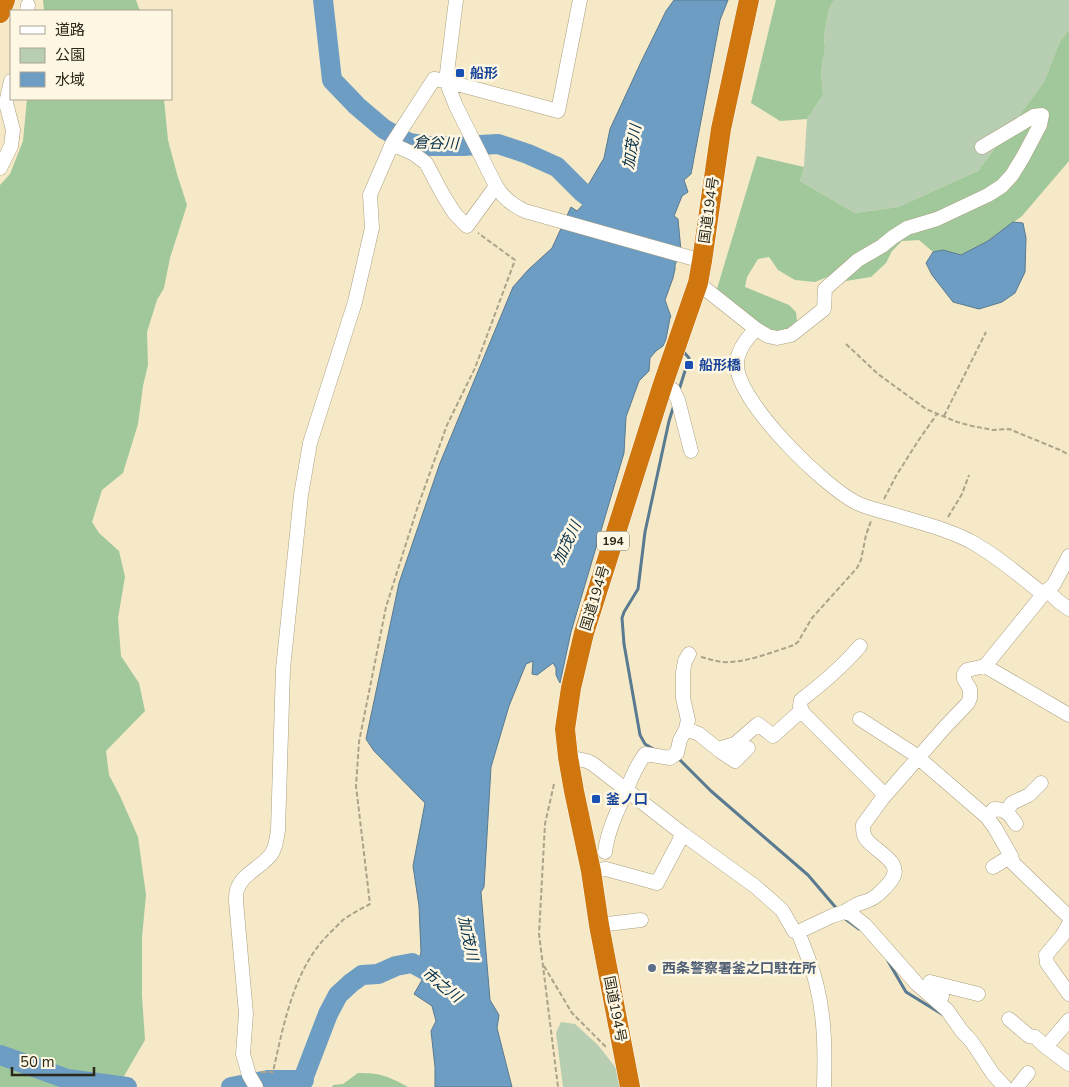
<svg xmlns="http://www.w3.org/2000/svg" width="1069" height="1087" font-family="'Nunito Sans','Noto Sans JP',sans-serif">
	<rect width="100%" height="100%" fill="#f5e9c8"/>
	<!-- green -->
	<path fill="#b7ceb2" d="M834,0H1069V30L1060,41L1044,82L978,171L898,207L855,213L800,181L804,166L807,119L823,95L821,71L825,48L824,35L829,9Z
		M561,1022L575,1024L598,1045L619,1072L622,1087H563L556,1033Z"/>
	<!-- forest -->
	<path fill="#a1c89a" d="M43,0H136L140,11H44Z
		M776,0H834L829,9L824,35L825,48L821,71L823,95L807,119L780,121L751,103Z
		M1069,30V161L1022,216L988,241L961,255L943,250L933,252L919,240L902,241L892,251L886,263L871,277L846,281L832,275L815,282L795,280L778,270L769,257L758,259L747,277L745,287L789,305L796,312L797,321L790,330L777,332L764,327L716,292L757,156L804,167L800,181L855,213L898,207L978,171L1044,82L1060,41Z
		M27,99H164L168,140L177,174L187,205L170,258L164,288L157,300L147,332L148,365L143,386L138,424L123,473L102,490L92,522L99,533L119,551L125,577L118,618L121,656L139,683L145,711L106,751L109,775L120,796L138,837L146,895L142,937V996L145,1040L124,1076L128,1087H0V185L10,174L23,141Z
		M358,1073C381,1073 388,1076 408,1087H332L333,1085L343,1084Z"/>
	<!-- water -->
	<path fill="#6d9dc2" stroke="#597a90" d="M674,0H728L720,20L691,174L684,180L688,192L682,196L674,216L678,219L681,251L675,265V269L673,278L665,300L671,317L670,318L666,339L663,346L656,351L650,358L649,371L639,381L626,417L624,453L571,632L560,683L556,675V668L553,663L537,675L532,674L533,661L526,664L509,706L491,767L484,887L481,892L490,1000L499,1015L497,1028L512,1087H435V1067L431,1031L436,1021L432,1006L414,994L422,980L419,960L421,952L419,906L413,866L425,803L374,751L366,739L399,583L440,463L513,287L528,270L552,248L571,207L577,211L592,195L587,187L604,158L610,129L641,62L666,11Z
		M1013,222L1023,223L1026,238L1025,272L1015,293L1002,302L979,309L953,302L932,275L926,263L933,252L943,250L961,255L988,241Z"/>
	<g fill="none" stroke-linecap="round" stroke-linejoin="round">
		<!-- stream -->
		<path stroke="#597a90" stroke-width="3" d="M679,390L689,358L682,350
			M655,750L645,744L640,735L624,644L622,618L624,612L638,589L645,532L669,421L674,405
			M677,757L711,791L808,875L837,909
			M844,918L859,929
			M888,961L906,992L945,1016"/>
		<!-- river -->
		<path stroke="#6d9dc2" stroke-width="20" d="M323,0L332,80L357,106L384,129L409,143L428,146H462L498,144L528,154L557,167L582,192L611,215
			M0,1055L67,1079L127,1087
			M231,1087L268,1080H304
			M300,1087L328,1014L338,995L351,983L362,975L378,974L396,966L412,963L432,974L442,982"/>
		<!-- minor casing -->
		<g stroke="#aba080" stroke-width="15">
			<path id="minor" d="M456,0L446,81L558,111L580,0
				M27,11L28,5
				M392,144L414,154L426,163L443,195L455,214L467,226L496,186
				M0,168L11,146L13,130L6,103L11,81
				M698,283L756,329L768,336L777,338L791,335L824,309L825,289L858,260L882,246L893,237L907,228L937,219L988,195L1002,186L1012,175L1023,157L1040,125L1042,115L1034,116L982,147
				M756,329C747,338 737,350 737,364C736,401 826,489 859,504C868,508 878,510 888,513C915,521 944,528 970,541C996,555 1020,576 1043,594
				M663,384L673,390L678,400L691,451
				M1047,590L1058,601L1069,609
				M860,646C843,666 822,684 801,700L800,706L803,713L885,795
				M985,666L1069,715
				M860,719L914,754L987,817L995,828L1011,856L1013,863L1069,917
				M686,729L699,734L720,751L735,761L748,748
				M718,749L735,744L758,724L773,736L802,710
				M568,757L587,761L593,764L683,834L756,887L782,910L794,931L798,932L832,916L844,912L851,914L865,925L917,984L947,1010L961,1030L972,1042L993,1074L1005,1087
				M1006,812L1012,803L1029,795L1041,783
				M987,817L994,809C1006,809 1010,815 1016,824
				M605,852C608,829 618,810 627,789C632,776 637,765 645,754L670,758L677,753L680,740L686,729L688,720L683,698V672L685,661L689,654
				M993,867L1011,856
				M591,871L606,869L657,883L683,834
				M844,912C849,909 854,906 858,904C863,902 869,901 873,898C880,894 885,888 890,882C906,863 877,853 867,840C863,836 863,830 863,825L882,799L945,727L968,703L970,698V689L964,679V674L967,670L985,666L1041,597L1054,584L1069,556
				M1069,924L1062,936L1046,955L1047,963L1069,994
				M599,925L641,920
				M798,932C805,950 813,968 817,987C825,1019 825,1054 824,1087
				M942,996L929,984L930,982L978,994
				M1009,1019L1029,1036L1035,1037L1046,1047L1069,1064
				M1046,1047L1069,1020
				M256,1087L249,1075L243,1054L246,1014L236,901C236,898 236,893 237,890C242,873 263,867 272,853C276,846 277,837 278,830L283,669L301,495L310,443L355,302L372,228L370,195L392,144L434,79L446,81L456,106L496,186C503,198 512,205 525,211L702,261
				M1017,1087L1028,1073"/>
		</g>
		<!-- highway casing -->
		<g stroke="#fff" stroke-width="21">
			<path id="highway" d="M0,13L5,0
				M630,1087L599,925L591,871L574,791L568,757L565,729L571,688L584,633L663,384L698,283L702,261L721,129L749,0"/>
		</g>
		<!-- path -->
		<path stroke="#aca389" stroke-width="2" stroke-dasharray="5 2.5" stroke-linecap="butt" d="M846,344L878,374L926,409L957,422L972,426L993,430L1009,429L1060,450L1069,455
			M944,416L986,332
			M884,499L896,476L918,441L937,414
			M948,517L962,494L969,475
			M701,657C710,659 719,663 729,662C747,662 776,651 794,645L798,642L812,618L857,568L861,560L866,535L871,521
			M554,784L545,824L539,934L558,1087
			M544,966L572,1013L606,1047
			M261,1072H273C282,1031 292,979 319,945C326,936 335,928 343,920C351,914 361,909 370,904L356,786L359,742L386,607L417,509L447,425L475,368L515,260L478,233"/>
		<!-- minor -->
		<use href="#minor" stroke="#fff" stroke-width="14"/>
		<!-- highway -->
		<use href="#highway" stroke="#cf760e" stroke-width="20"/>
	</g>
	<!-- markers -->
	<g fill="#1a4fb4" stroke="#fef7e3" stroke-width="2">
		<rect x="455" y="68" width="10" height="10" rx="2.5"/>
		<rect x="684" y="360" width="10" height="10" rx="2.5"/>
		<rect x="591" y="794" width="10" height="10" rx="2.5"/>
	</g>
	<circle fill="#5c6f8a" stroke="#fef7e3" stroke-width="2" cx="652" cy="968" r="5"/>
	<g text-anchor="middle" dominant-baseline="central" stroke-width="5" stroke-linejoin="round" paint-order="stroke">
		<!-- shield labels -->
		<rect fill="#fef7e3" stroke="#6a6556" stroke-width="1" x="597" y="531.5" width="32" height="19" rx="4"/>
		<g font-size="12" font-weight="bold" fill="#2b271a">
			<text x="613" y="541">194</text>
		</g>
		<!-- transit labels -->
		<g font-size="14" font-weight="bold" fill="#164399" stroke="#fef7e3" text-anchor="start">
			<text x="470" y="73">船形</text>
			<text x="699" y="365">船形橋</text>
			<text x="606" y="799">釜ノ口</text>
		</g>
		<!-- street labels -->
		<g font-size="14" fill="#2b271a" stroke="#fef7e3">
			<text transform="translate(709 210) rotate(-82)">国道194号</text>
			<text transform="translate(595 598) rotate(-73)">国道194号</text>
			<text transform="translate(615 1009) rotate(79)">国道194号</text>
		</g>
		<!-- service labels -->
		<g font-size="14" font-weight="bold" fill="#4e5e75" stroke="#fef7e3" text-anchor="start">
			<text x="662" y="968">西条警察署釜之口駐在所</text>
		</g>
		<!-- water labels -->
		<g font-size="15" font-style="italic" fill="#042d47" stroke="#fef7e3">
			<text transform="translate(436 143) rotate(2)">倉谷川</text>
			<text transform="translate(632 147) rotate(-80)">加茂川</text>
			<text transform="translate(567 543) rotate(-65)">加茂川</text>
			<text transform="translate(468 938) rotate(78)">加茂川</text>
			<text transform="translate(442 985) rotate(39)">市之川</text>
		</g>
	</g>
	<!-- legend -->
	<rect x="10" y="10" width="162" height="90" fill="#fef7e3" stroke="#aaa493"/>
	<rect x="20" y="26" width="25" height="8" fill="#ffffff" stroke="#aaa493"/>
	<text x="55" y="35" font-size="15" fill="#2b271a">道路</text>
	<rect x="20" y="48" width="25" height="15" fill="#b7ceb2" stroke="#aaa493"/>
	<text x="55" y="60" font-size="15" fill="#2b271a">公園</text>
	<rect x="20" y="72" width="25" height="15" fill="#6d9dc2" stroke="#aaa493"/>
	<text x="55" y="85" font-size="15" fill="#2b271a">水域</text>
	<!-- scale -->
	<path d="M12 1067v8h82v-8" fill="none" stroke="#2b271a" stroke-width="2.5"/>
	<text x="20" y="1067" font-size="15" fill="#2b271a" stroke="#fef7e3" stroke-width="4" paint-order="stroke">50 m</text>
</svg>
